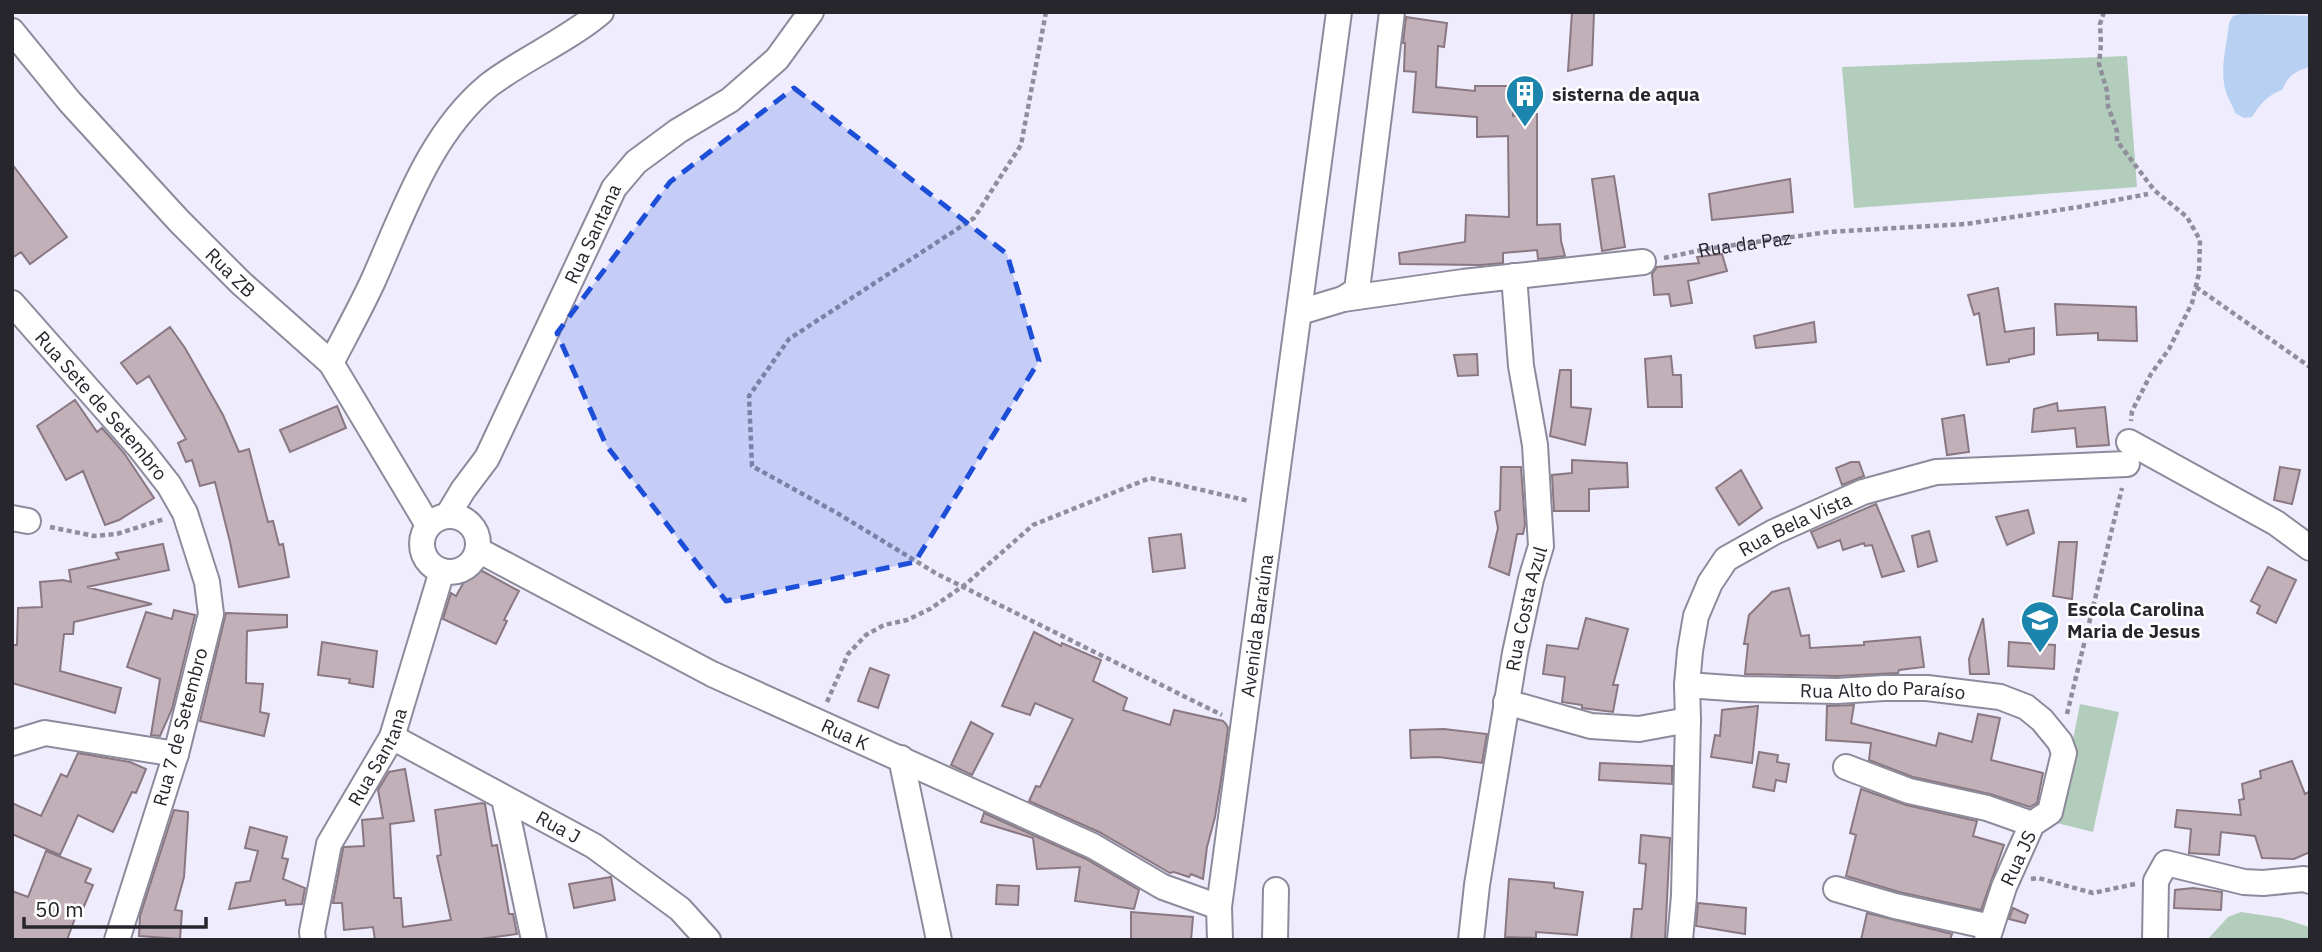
<svg xmlns="http://www.w3.org/2000/svg" width="2322" height="952" font-family="'IBM Plex Sans',sans-serif">
	<rect width="100%" height="100%" fill="#efecfe"/>
	<!-- green -->
	<path fill="#b2cdbc" d="M2127,56L2137,187L1854,208L1842,67Z
		M2080,704L2119,712L2093,832L2053,822L2070,755Z
		M2241,912L2281,918L2309,927L2310,940H2207L2228,917Z"/>
	<!-- water -->
	<path fill="#b8d1f3" d="M2241,14L2310,16V67C2295,71 2288,76 2282,90C2268,95 2260,104 2252,117L2244,118L2235,113C2233,105 2228,99 2226,92C2219,70 2227,45 2229,23L2233,16Z"/>
	<!-- building -->
	<path fill="#c2b0b9" stroke="#897881" stroke-width="2" d="M1572,12H1594L1592,65L1568,71Z
		M1406,17L1447,23L1444,47L1438,46L1436,87L1475,91V86H1514L1513,116L1537,114V225L1560,224L1561,241L1565,256L1538,259L1537,250L1503,253V263L1481,265L1400,264L1399,253L1465,242L1466,215L1509,217L1508,136L1477,137V117L1413,112L1416,72L1404,71L1405,43H1403Z
		M12,164L67,237L30,264L21,252L12,258Z
		M1614,176L1625,247L1602,251L1592,179Z
		M1790,179L1793,212L1712,220L1709,194Z
		M1722,254L1727,271L1688,281L1692,303L1671,306L1669,294L1654,295L1652,274L1657,267L1699,263L1697,257Z
		M1998,288L2005,332L2034,328V354L2009,359V362L1987,365L1979,313L1974,315L1968,295Z
		M2055,304L2136,307L2137,341L2098,340V333L2057,335Z
		M1814,322L1816,342L1756,348L1754,336Z
		M170,327L185,348L223,415L239,452L249,449L268,522L273,521L279,545L283,544L289,577L239,587L230,542L215,482L200,486L192,460L186,462L178,443L186,439L149,376L137,384L121,363Z
		M1477,354L1478,375L1458,376L1454,355Z
		M1671,356L1673,375H1681L1682,407H1648L1645,359Z
		M1560,370H1571V407L1591,409L1585,445L1550,436Z
		M75,400L97,432L102,428L124,453L154,498L119,520L105,525L83,471L66,480L37,426Z
		M2057,403L2058,411L2105,407L2109,445L2077,447L2075,428L2032,432L2034,409Z
		M337,406L346,428L290,452L280,430Z
		M1964,415L1969,452L1947,455L1942,419Z
		M1572,460L1627,463L1628,487L1589,489V511H1554L1552,475L1572,473Z
		M1851,462H1859L1864,476L1842,485L1836,468Z
		M1501,467H1521L1525,525L1523,534H1517L1509,575L1489,567L1498,528L1495,512L1500,510Z
		M2280,467L2300,470L2292,504L2274,500Z
		M1741,470L1762,508L1739,525L1716,488Z
		M1876,504L1904,571L1882,577L1872,545L1865,546L1864,543L1843,550L1840,540L1818,548L1811,532Z
		M2028,510L2034,533L2007,545L1996,517Z
		M1929,531L1937,561L1918,567L1912,536Z
		M1181,534L1185,568L1153,572L1149,538Z
		M2059,542H2077L2072,599L2053,596Z
		M163,544L169,570L87,587L152,604L74,622L73,634H64L60,671L121,688L115,713L12,683V645H17L18,608L42,607L40,582L63,580L71,582L69,570L119,559L116,553Z
		M473,566L519,591L504,620L507,621L496,644L443,619L451,593L456,596Z
		M2268,567L2296,580L2276,623L2257,613L2260,606L2251,601Z
		M1789,588L1801,636L1809,635L1810,648L1864,645V642L1920,637L1924,667L1899,670L1898,673L1837,676L1745,674L1748,644H1744L1749,615L1772,592Z
		M174,610L195,615L172,709L160,736L151,735L160,679L127,667L146,612L172,619Z
		M226,613L287,615V627L247,631L246,683L263,684L260,712L269,714L264,736L200,721Z
		M1586,618L1628,629L1613,685H1618L1613,712L1582,708V705L1562,702L1565,677L1543,674L1547,645L1578,649Z
		M1983,618L1989,674H1970L1969,659Z
		M1034,632L1061,646L1062,643L1101,660L1093,681L1127,698L1123,710L1170,725L1174,710L1223,721L1226,724L1228,728L1222,774L1215,817L1207,847L1203,879L1191,874L1189,877L1174,872L1170,873L1099,832L1029,801L1036,786L1040,787L1073,719L1035,703L1030,715L1002,706Z
		M322,642L377,651L373,687L349,683L350,679L318,675Z
		M2009,642L2055,645L2054,669L2008,666Z
		M870,668L889,675L878,708L858,701Z
		M1854,705L1851,723L1936,746L1939,733L1972,742L1978,714L2000,718L1991,760L2043,773L2037,803L2030,807L1990,794L1913,777L1869,760L1871,743L1826,740L1827,706Z
		M1758,706L1752,763L1711,757L1715,735L1720,736L1722,710Z
		M971,722L993,734L972,775L951,765Z
		M1444,729L1487,734L1482,763L1439,757L1411,758L1410,730Z
		M1759,752L1778,755L1777,762L1789,764L1786,782L1776,780L1774,791L1753,787Z
		M78,753L130,762L146,769L136,793L132,792L113,832L78,815L60,855L12,834V803L41,816L61,774L67,777Z
		M2292,761L2305,794L2310,791V852L2294,859L2262,858L2255,836L2221,832L2219,855L2189,853L2191,829L2175,827L2177,810L2241,815L2239,800L2244,799L2242,784L2261,778L2260,771Z
		M1600,763L1672,766V784L1599,780Z
		M405,769L414,821L390,824L394,898H401L403,927L451,920L437,856L441,855L435,810L482,803L485,804L492,846L497,845L509,914H513L517,934L473,940H375L373,927L344,930L342,903H333L343,849L344,847L364,846L362,820L383,818L378,790L389,772Z
		M1861,789L1906,805L1977,821L1973,836L2004,845L1981,910L1899,892L1846,876L1856,835L1850,833Z
		M174,810L188,812V816L184,877L175,910L182,911L180,939L139,936L140,916Z
		M984,813L1086,859L1139,890L1134,909L1075,901L1080,867L1037,869L1033,838L981,822Z
		M250,827L287,837L282,858L288,859L283,879L305,888L302,904L286,905L285,900L229,909L236,883L250,881L258,851L245,848Z
		M1641,835L1670,838L1665,940H1631L1634,909H1642L1646,864L1639,863Z
		M46,851L91,869L85,882L93,885L82,911L78,910L67,940H12V891L28,897Z
		M611,877L615,900L574,908L569,884Z
		M1509,879L1554,883V888L1583,892L1577,935L1536,932V938L1505,937Z
		M997,885L1019,886L1018,905L996,904Z
		M2193,888L2222,892L2221,910L2174,908L2175,890Z
		M1698,903L1746,908L1745,934L1696,926Z
		M2013,908L2028,915L2025,923L2009,919Z
		M1131,912L1193,917L1191,940H1131Z
		M1867,913L1952,934L1950,940H1861Z"/>
	<g fill="none" stroke-linecap="round" stroke-linejoin="round">
		<!-- street casing -->
		<g stroke="#8d8b9b" stroke-width="28">
			<g id="street">
				<path id="s2" d="M12,31L70,102L179,221L241,283L331,363L428,525"/>
				<path d="M1343,299L1463,282L1643,262"/>
				<path id="s3" d="M12,303L140,448L169,485L185,513L207,582L211,614L176,754L117,940"/>
				<path d="M1300,312L1343,299L1357,290L1392,12"/>
				<path d="M331,363C345,336 360,309 373,281C403,214 429,134 489,85C523,59 568,40 601,12"/>
				<path d="M2129,442L2276,523L2310,548"/>
				<path id="s4" d="M448,515L463,490L487,458L614,188L636,162L678,131L730,100L777,59L811,12"/>
				<circle cx="450" cy="544" r="28"/>
				<path d="M12,518L28,521"/>
				<path id="s5" d="M478,550L712,674L1093,846L1163,887L1219,907"/>
				<path id="s6" d="M1687,685L1743,689L1837,691L1884,688H1927L2000,697L2026,707L2042,720L2060,742L2064,753L2050,812L2032,824L2004,887L1987,940"/>
				<path d="M1506,702L1591,726L1639,729L1688,720"/>
				<path id="s7" d="M392,737L594,846L680,909L708,940"/>
				<path d="M12,743L45,733L176,754"/>
				<path d="M901,758L939,940"/>
				<path d="M1846,767L1909,791L1987,808L2032,824"/>
				<path d="M504,798L534,940"/>
				<path d="M1836,889L1895,906L1991,927"/>
				<path id="s8" d="M313,940L312,932L329,844L392,737L442,571"/>
				<path id="s9" d="M1220,940L1219,907L1339,12"/>
				<path d="M1275,940L1276,890"/>
				<path id="s10" d="M1471,940L1477,885L1515,653L1531,579L1541,546L1535,445L1521,366L1514,276"/>
				<path id="s11" d="M1680,940L1684,896L1688,720L1687,685L1690,651L1696,616L1710,583L1726,559L1774,532L1863,492L1936,472L2127,464"/>
				<path d="M2155,940L2156,881L2166,863L2244,882L2263,883L2304,879L2310,881"/>
			</g>
		</g>
		<!-- path -->
		<g stroke="#908e9b" stroke-width="4.5" stroke-dasharray="5 3.5" stroke-linecap="butt">
			<path d="M1046,12L1021,145L974,218L789,339L749,396L752,466L837,513L937,574L1222,715"/>
			<path d="M2104,12L2100,24L2101,44L2099,64L2107,91L2108,106L2117,131V141L2154,190L2187,217L2200,240L2199,273L2192,303L2169,349L2151,374L2132,411L2131,421"/>
			<path id="s1" d="M1664,258L1706,249L1828,232L1966,224L2079,207L2148,194"/>
			<path d="M2196,287L2310,367"/>
			<path d="M50,527L94,536L117,534L164,519"/>
			<path d="M827,702L848,654L866,635L884,625L907,620L930,609L966,584L1033,525L1150,478L1249,501"/>
			<path d="M2067,714L2122,488"/>
			<path d="M2031,879L2038,878L2093,893L2135,884"/>
		</g>
		<!-- street -->
		<use href="#street" stroke="#fff" stroke-width="24"/>
	</g>
	<!-- marked area -->
	<path fill="#1d4ed8" fill-opacity="0.2" stroke="#1d4ed8" stroke-width="5" stroke-dasharray="14 9" stroke-linejoin="round" d="M794,88L1007,254L1039,361L915,562L726,601L606,445L557,333L670,182Z"/>
	<!-- icons -->
	<defs>
		<g id="building-pin" transform="scale(2.0125)"><path d="M0 17L-7.5 6A9.5 9.5 0 1 1 7.5 6Z" fill="#1c85ae" stroke="#fff"/><path d="M-4-6H4V6H1V3H-1V6H-4ZM-2.5-4.3h1.7v1.8h-1.7ZM.8-4.3h1.7v1.8H.8ZM-2.5-1h1.7V.8h-1.7ZM.8-1h1.7V.8H.8Z" fill="#fff"/></g>
		<g id="school-pin" transform="scale(2.0125)"><path d="M0 17L-7.5 6A9.5 9.5 0 1 1 7.5 6Z" fill="#1c85ae" stroke="#fff"/><path d="M0-5L7-2L0 1L-7-2ZM-4 1L0 2.5L4 1V4Q0 6-4 4Z" fill="#fff"/></g>
	</defs>
	<g fill-rule="evenodd">
		<use href="#building-pin" x="1525" y="94"/>
		<use href="#school-pin" x="2040" y="620"/>
	</g>
	<g text-anchor="middle" dominant-baseline="central" stroke-width="5" stroke-linejoin="round" paint-order="stroke">
		<!-- poi labels -->
		<g font-size="19" font-weight="bold" fill="#27262d" stroke="#fff" text-anchor="start">
			<text x="1552" y="94">sisterna de aqua</text>
			<text x="2067" y="609">Escola Carolina<tspan x="2067" dy="22">Maria de Jesus</tspan></text>
		</g>
		<!-- street labels -->
		<g font-size="19" fill="#27262d" stroke="#fff">
			<text stroke="none"><textPath href="#s4" startOffset="317">Rua Santana</textPath></text>
			<text stroke="none"><textPath href="#s1" startOffset="82">Rua da Paz</textPath></text>
			<text stroke="none"><textPath href="#s2" startOffset="326">Rua ZB</textPath></text>
			<text stroke="none"><textPath href="#s3" startOffset="136">Rua Sete de Setembro</textPath></text>
			<text stroke="none"><textPath href="#s11" startOffset="467">Rua Bela Vista</textPath></text>
			<text stroke="none"><textPath href="#s10" startOffset="336">Rua Costa Azul</textPath></text>
			<text stroke="none"><textPath href="#s9" startOffset="317">Avenida Baraúna</textPath></text>
			<text stroke="none"><textPath href="#s6" startOffset="196">Rua Alto do Paraíso</textPath></text>
			<text transform="translate(180 727) rotate(-75)">Rua 7 de Setembro</text>
			<text stroke="none"><textPath href="#s5" startOffset="411">Rua K</textPath></text>
			<text stroke="none"><textPath href="#s8" startOffset="198">Rua Santana</textPath></text>
			<text stroke="none"><textPath href="#s7" startOffset="189">Rua J</textPath></text>
			<text transform="translate(2018 858) rotate(-65)">Rua JS</text>
		</g>
	</g>
	<!-- border -->
	<rect width="2322" height="952" fill="none" stroke="#27262d" stroke-width="28"/>
	<!-- scale -->
	<path d="M24 917v10h182v-10" fill="none" stroke="#27262d" stroke-width="3.5"/>
	<text x="35" y="917" font-size="21" fill="#27262d" stroke="#ffffff" stroke-width="5" paint-order="stroke">50 m</text>
</svg>
